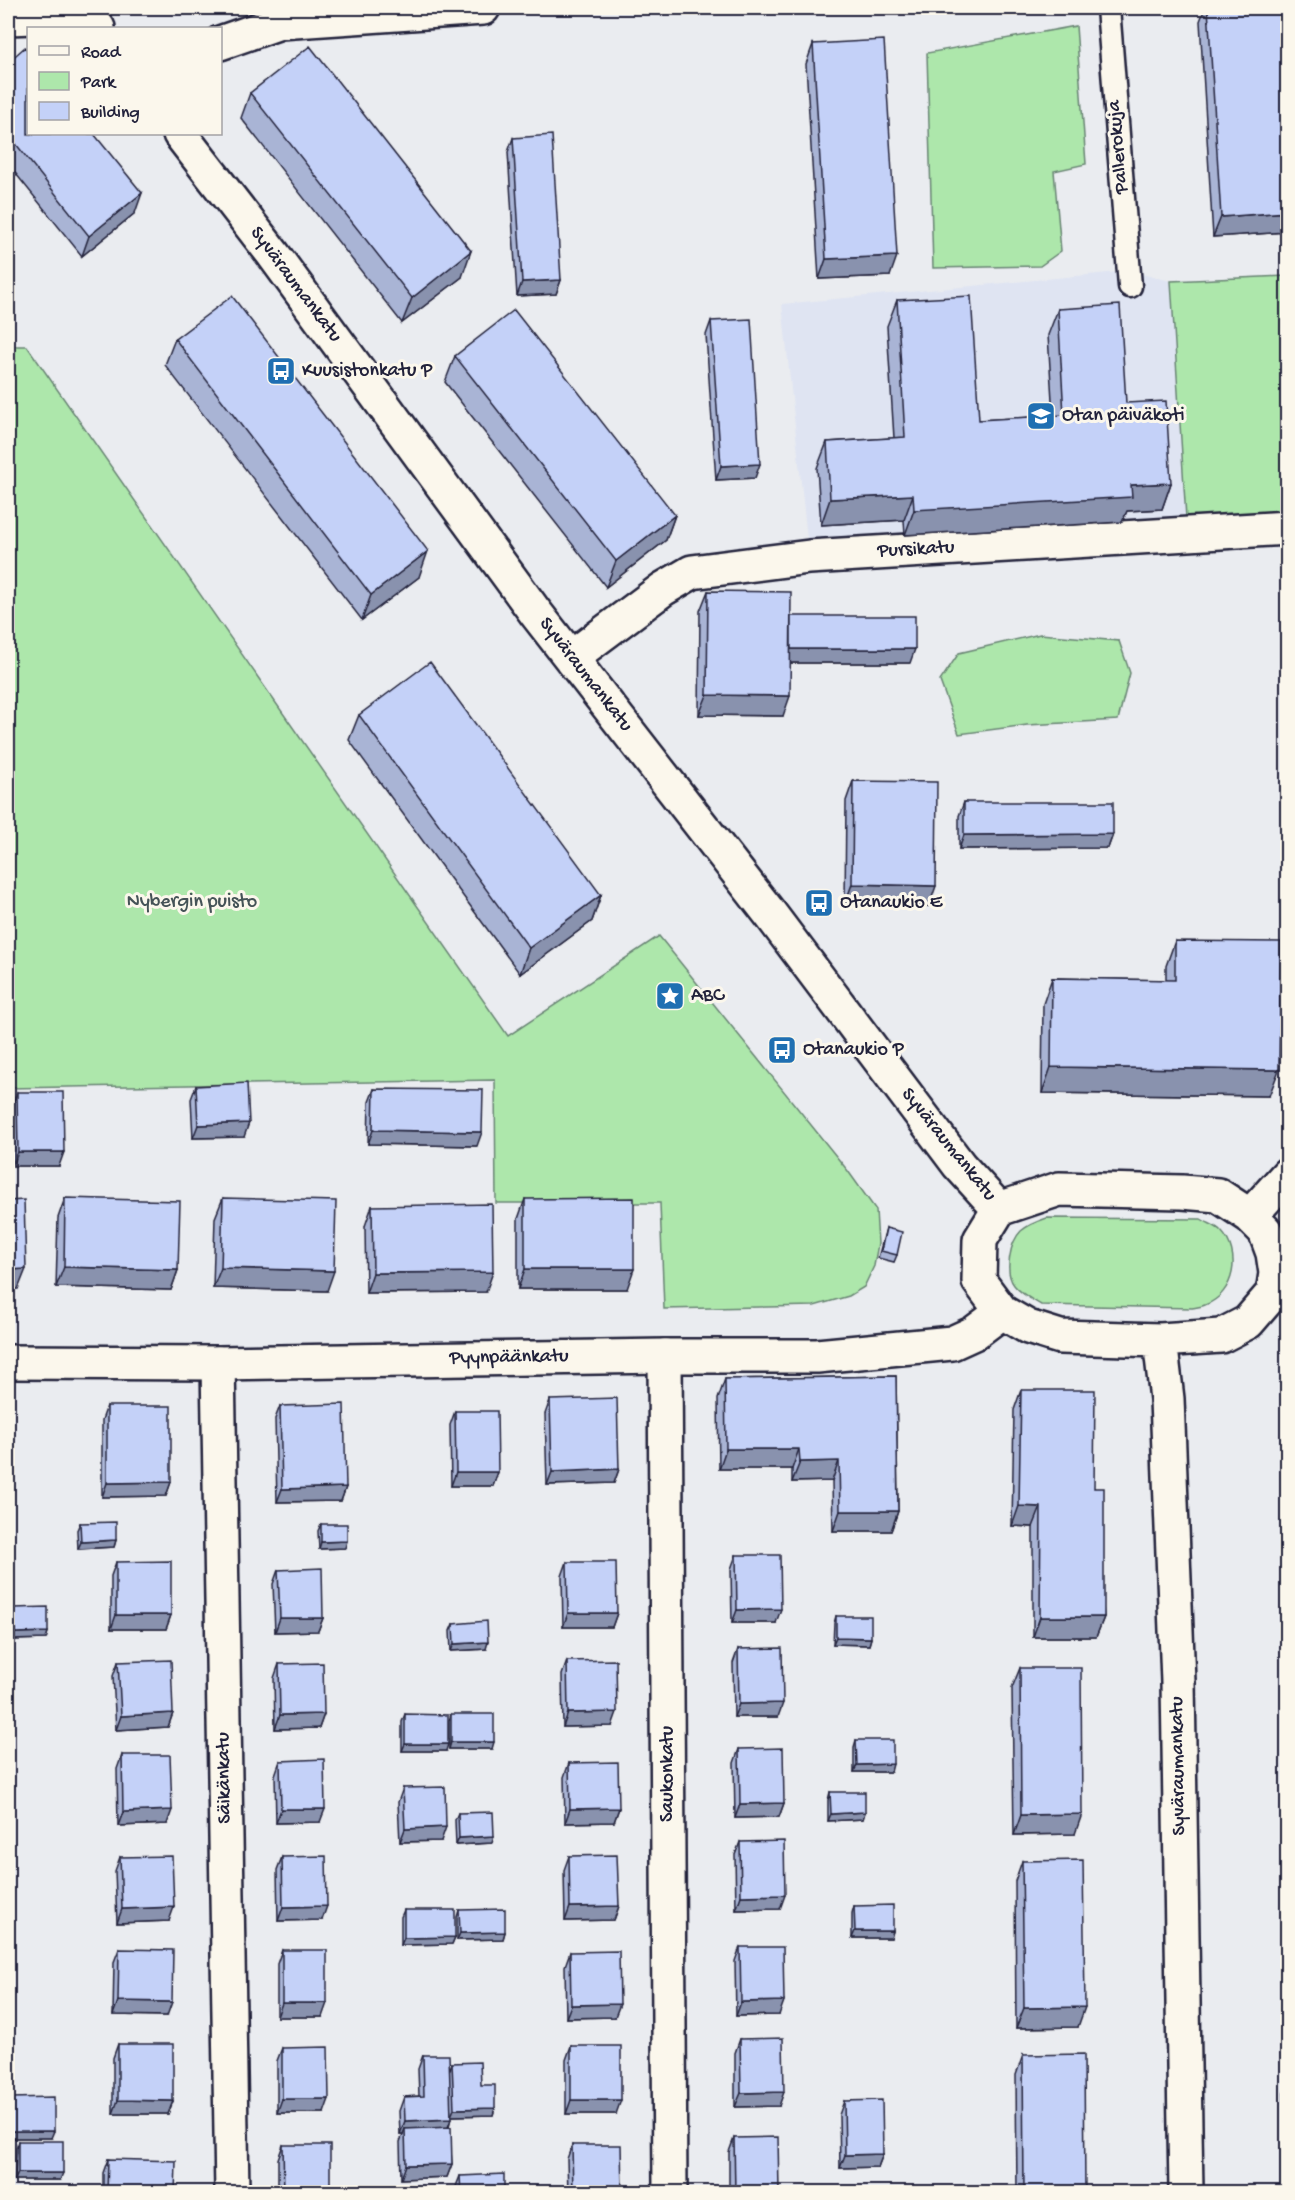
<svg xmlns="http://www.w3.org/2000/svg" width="1295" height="2200" font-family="'Gochi Hand',sans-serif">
	<rect width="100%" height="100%" fill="#eaecf0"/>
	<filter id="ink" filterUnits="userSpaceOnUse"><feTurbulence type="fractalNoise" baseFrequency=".0167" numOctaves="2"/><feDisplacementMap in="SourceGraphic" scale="12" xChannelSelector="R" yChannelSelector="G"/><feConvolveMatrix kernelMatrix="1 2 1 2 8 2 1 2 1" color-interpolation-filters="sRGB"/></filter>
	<g filter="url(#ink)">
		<!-- built -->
		<path fill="#dfe4f2" d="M1129,271L1171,281L1287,276V528L809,557L782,304Z"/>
		<!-- green -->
		<path fill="#ade7ab" stroke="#688473" stroke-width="1.5" d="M1076,26L1086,164L1054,171L1061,251L1040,266L933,268L927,53Z
			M1287,276V529L1187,534L1171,281Z
			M8,346H27L508,1036L659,936L848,1171L876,1210L878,1244L874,1266L864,1287L849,1296L814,1306L664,1309L660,1203H496L495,1080L8,1088Z
			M1040,634L1119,641L1130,673L1118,720L1027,725L959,734L940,681L959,653Z
			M1047,1218L1201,1219C1207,1223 1217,1226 1221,1231C1242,1253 1235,1294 1205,1305C1201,1307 1196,1307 1192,1308L1041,1305C1031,1299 1021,1294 1014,1285C1004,1272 1010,1242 1021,1231C1028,1225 1038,1221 1047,1218Z"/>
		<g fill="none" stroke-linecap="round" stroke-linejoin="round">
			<!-- lane casing -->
			<g stroke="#22223b" stroke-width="27">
				<path id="lane" d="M1108,8L1130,286"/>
			</g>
			<!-- street casing -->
			<g stroke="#22223b" stroke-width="38">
				<path id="street" d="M8,18L87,15
					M220,43L280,22L483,8
					M572,657L663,589L692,572L809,557L1288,528
					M665,1356L670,2192
					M218,1363L232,2192"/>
			</g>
			<!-- secondary casing -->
			<g stroke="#22223b" stroke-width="38">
				<path id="secondary" d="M82,8L98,28
					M180,134L273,254L535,612L771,915L959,1165L999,1209
					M1059,1189L1182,1192L1218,1195L1250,1216L1265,1231L1273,1253L1276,1273L1273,1293L1248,1322L1221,1336L1160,1340L1060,1337L1028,1327L1002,1312L979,1281L980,1240L999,1209Z
					M1250,1216L1288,1174
					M1160,1340L1167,1399L1178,1682L1186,2192
					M8,1362L218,1363L665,1356H817L952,1343L974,1333L1002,1312"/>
			</g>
			<!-- lane -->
			<use href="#lane" stroke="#fbf7ec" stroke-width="22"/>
			<!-- street -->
			<use href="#street" stroke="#fbf7ec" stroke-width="33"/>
			<!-- secondary -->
			<use href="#secondary" stroke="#fbf7ec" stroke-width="33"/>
		</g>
		<!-- wall -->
		<path fill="#a9b4d5" stroke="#22223b" stroke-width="1.5" d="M1205,8H1287V232L1213,237L1200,21Z
			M813,44L890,276L819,279L806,64Z
			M8,62L135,213L82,256L8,164Z
			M250,93L462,277L402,323L241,118Z
			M513,138L561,280L556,294L517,296L508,152Z
			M897,300L979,420L1053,416L1048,335L1058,309L1126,403L1171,483L1162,509L1127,511L1122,522L905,535L904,520L821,525L817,468L827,442L894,438L887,326Z
			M711,321L755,478L716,480L706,335Z
			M175,339L419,577L362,620L165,365Z
			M455,356L675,515L666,540L606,587L445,382Z
			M708,591L791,616L910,663H790L783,716L699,715L700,611Z
			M359,715L601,895L592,921L520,974L349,740Z
			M853,781L929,906L845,904L846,801Z
			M964,802L1113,834L1108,848L959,849V816Z
			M1175,941L1269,1096L1042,1093L1043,1004L1052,978L1166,980V966Z
			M196,1086L244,1137L193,1138L191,1099Z
			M374,1089L477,1146L368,1144L369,1102Z
			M17,1092L59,1166H13L12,1106Z
			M65,1198L178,1270L171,1290L56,1287L58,1218Z
			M223,1198L327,1291L213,1288L215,1218Z
			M525,1199L627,1289H518V1219Z
			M372,1206L486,1292L366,1293L365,1226Z
			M886,1228L897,1255L894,1262L878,1258Z
			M896,1376L898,1511L891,1531H833L832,1481L792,1482V1469H719L718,1399L725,1379Z
			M1021,1390L1094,1488L1104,1617L1096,1637H1033V1527L1012,1526L1014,1410Z
			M550,1400L619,1469L614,1483L547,1485L545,1414Z
			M107,1406L171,1482L166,1496L102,1497V1420Z
			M280,1406L346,1487L341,1501L277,1502L275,1419Z
			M455,1411L498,1472L493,1486H451L450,1425Z
			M80,1523L116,1540L114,1547L78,1549L77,1530Z
			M321,1524L345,1548L319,1549L318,1531Z
			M736,1555L776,1623H732L731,1569Z
			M116,1562L171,1615L166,1629H111V1576Z
			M567,1562L617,1613L612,1627H563L562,1576Z
			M278,1570L323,1618L318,1631L275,1632L273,1584Z
			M1287,1592V1641H1286V1598Z
			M14,1608L48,1632L46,1639L12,1640V1615Z
			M836,1616L871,1638L869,1645L833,1644L834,1623Z
			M453,1624L486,1649L451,1651L450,1631Z
			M738,1649L778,1717H734L733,1663Z
			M567,1661L612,1726L563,1727L562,1675Z
			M118,1662L173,1713L168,1727L116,1730L113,1676Z
			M279,1664L324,1714L319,1728L275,1729L274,1678Z
			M1020,1668L1075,1834L1014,1835L1012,1688Z
			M1287,1669V1811L1286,1673Z
			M405,1714L446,1751H402V1722Z
			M451,1714L492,1749H449V1721Z
			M856,1740L891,1772H854V1747Z
			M739,1749L784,1803L779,1817L735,1818L734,1763Z
			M122,1755L167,1824L118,1826L117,1769Z
			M280,1761L320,1822L276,1823L275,1775Z
			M569,1763L619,1808L614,1822L565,1823L564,1777Z
			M403,1788L441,1841L400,1842L398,1802Z
			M830,1792L865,1812L863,1819L828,1821V1800Z
			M458,1813L492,1843L456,1845L455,1820Z
			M740,1842L780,1909L736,1910L735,1855Z
			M569,1856L619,1906L614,1920L565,1921L564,1870Z
			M120,1857L169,1921L117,1923L115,1871Z
			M282,1857L322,1920L278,1921L277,1870Z
			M1022,1861L1078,2027L1016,2028L1015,1881Z
			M854,1906L893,1931L891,1938H852V1913Z
			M404,1910L455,1937L452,1944L401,1945V1917Z
			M459,1910L505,1932L503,1939L457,1940V1917Z
			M740,1947L779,2015L736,2016L735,1961Z
			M119,1949L167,2016L113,2015L114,1962Z
			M282,1950L322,2017H277V1964Z
			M570,1952L615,2017L566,2018L565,1966Z
			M740,2039L779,2106L735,2107V2053Z
			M118,2044L173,2101L168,2114H113V2058Z
			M571,2046L616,2114H566V2060Z
			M282,2048L324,2113H277V2061Z
			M423,2055L450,2069L452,2063L481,2085L495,2108L493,2115L451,2116L449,2127L452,2164L447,2177L401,2179L400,2142L403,2134H400L399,2111L404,2097L419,2096L418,2069Z
			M1023,2055L1085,2193H1017L1016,2075Z
			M1287,2084V2193H1286L1284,2093Z
			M11,2098L51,2138H8V2105Z
			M844,2101L883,2154L878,2167L840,2168L839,2115Z
			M734,2138L778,2193H729V2152Z
			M18,2141L60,2180H15L16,2148Z
			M283,2145L330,2193H278V2159Z
			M572,2145L622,2193H568L567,2159Z
			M108,2159L175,2193H103V2173Z
			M460,2176L504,2193H456L455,2189Z"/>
		<!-- shaded-wall -->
		<path fill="#8992ae" stroke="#22223b" stroke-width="1.5" d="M142,193L135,213L82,256L89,236Z
			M1287,212V232L1213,237L1221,217Z
			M471,251L462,277L402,323L412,298Z
			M897,256L890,276L819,279L826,259Z
			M561,280L556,294L517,296L522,282Z
			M760,464L755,478L716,480L721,466Z
			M1171,483L1162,509L1127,511L1122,522L905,535L914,510L1131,485Z
			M913,495L904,520L821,525L830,499Z
			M675,515L666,540L606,587L616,561Z
			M428,551L419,577L362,620L371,595Z
			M789,649H915L910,663H784Z
			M707,695L790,696L783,716L699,715Z
			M1113,834L1108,848L959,849L964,835Z
			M852,884L936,886L929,906L845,904Z
			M601,895L592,921L520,974L529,948Z
			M1051,1067L1279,1070L1269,1096L1042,1093Z
			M249,1123L244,1137L193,1138L198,1125Z
			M373,1130L482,1132L477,1146L368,1144Z
			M18,1152H64L59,1166H13Z
			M64,1267L178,1270L171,1290L56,1287Z
			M221,1268L334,1271L327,1291L213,1288Z
			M26,1269L18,1289L8,1290V1270Z
			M525,1269H634L627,1289H518Z
			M493,1272L486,1292L366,1293L373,1273Z
			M726,1449H799L792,1469H719Z
			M839,1461L832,1481L792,1482L800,1462Z
			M619,1469L614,1483L547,1485L552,1472Z
			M456,1472H498L493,1486H451Z
			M171,1482L166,1496L102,1497L107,1483Z
			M346,1487L341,1501L277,1502L282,1489Z
			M1019,1506L1041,1507L1033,1527L1012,1526Z
			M840,1511H898L891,1531H833Z
			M116,1540L114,1547L78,1549L81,1542Z
			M347,1541L345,1548L319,1549L321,1542Z
			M781,1609L776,1623H732L737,1610Z
			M568,1613H617L612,1627H563Z
			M116,1615H171L166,1629H111Z
			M1040,1617H1104L1096,1637H1033Z
			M280,1618H323L318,1631L275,1632Z
			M48,1632L46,1639L12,1640L15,1633Z
			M836,1637L871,1638L869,1645L833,1644Z
			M488,1642L486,1649L451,1651L454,1644Z
			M783,1703L778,1717H734L739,1704Z
			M617,1712L612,1726L563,1727L568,1713Z
			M173,1713L168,1727L116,1730L121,1716Z
			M324,1714L319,1728L275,1729L280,1715Z
			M451,1742H494L492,1749H449Z
			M405,1744H448L446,1751H402Z
			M893,1764L891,1772H854L857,1765Z
			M784,1803L779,1817L735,1818L740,1804Z
			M619,1808L614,1822L565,1823L570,1809Z
			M281,1809H325L320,1822L276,1823Z
			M172,1810L167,1824L118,1826L123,1812Z
			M865,1812L863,1819L828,1821L831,1814Z
			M1082,1814L1075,1834L1014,1835L1021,1815Z
			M446,1827L441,1841L400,1842L405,1829Z
			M494,1836L492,1843L456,1845L459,1838Z
			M785,1895L780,1909L736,1910L741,1896Z
			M327,1906L322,1920L278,1921L283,1907Z
			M619,1906L614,1920L565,1921L570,1907Z
			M174,1907L169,1921L117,1923L122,1909Z
			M855,1931H893L891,1938H852Z
			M505,1932L503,1939L457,1940L460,1933Z
			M455,1937L452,1944L401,1945L404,1938Z
			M118,2001L172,2002L167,2016L113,2015Z
			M784,2001L779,2015L736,2016L741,2002Z
			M282,2003H327L322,2017H277Z
			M620,2004L615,2017L566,2018L571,2005Z
			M1085,2007L1078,2027L1016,2028L1024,2008Z
			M784,2092L779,2106L735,2107L741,2093Z
			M282,2099H329L324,2113H277Z
			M118,2100L173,2101L168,2114H113Z
			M571,2100H621L616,2114H566Z
			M495,2108L493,2115L451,2116L454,2109Z
			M451,2119L446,2133L405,2129L403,2134H400L405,2121Z
			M11,2131H54L51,2138H8Z
			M883,2154L878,2167L840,2168L845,2155Z
			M452,2164L447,2177L401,2179L406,2165Z
			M18,2173H63L60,2180H15Z"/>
		<!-- building -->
		<path fill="#c4d1f8" stroke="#22223b" stroke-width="1.5" d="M1208,8H1287V212L1221,217Z
			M884,40L897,256L826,259L813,44Z
			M310,46L471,251L412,298L250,93Z
			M25,47L28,51V134H94L142,193L89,236L8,134V62Z
			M552,135L561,280L522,282L513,138Z
			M232,296L428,551L371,595L175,339Z
			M971,296L979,420L1064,415L1058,309L1120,305L1126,403L1166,401L1171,483L1131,485L1132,497L914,510L913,495L830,499L827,442L905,437L897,300Z
			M514,310L675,515L616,561L455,356Z
			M751,319L760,464L721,466L711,321Z
			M708,591L791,592L790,696L707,695Z
			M791,616H915V649H791Z
			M430,662L601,895L529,948L359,715Z
			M853,781L937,782L936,886L852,884Z
			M964,802H1113V834L964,835Z
			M1175,941L1281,942L1279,1070L1051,1067L1052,978L1175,980Z
			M247,1083L249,1123L198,1125L196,1086Z
			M374,1089L483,1090L482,1132L373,1130Z
			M17,1092H63L64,1152H18Z
			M65,1198L180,1201L178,1270L64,1267Z
			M223,1198L336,1201L334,1271L221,1268Z
			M634,1198V1269H525V1199Z
			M24,1200L26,1269L8,1270V1201Z
			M492,1204L493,1272L373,1273L372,1206Z
			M886,1228L902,1232L897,1255L881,1251Z
			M896,1376L898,1511H840L839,1461L800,1462L799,1449H726L725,1379Z
			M1021,1390H1095L1094,1488H1104V1617H1040L1041,1507L1019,1506Z
			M617,1398L619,1469L552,1472L550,1400Z
			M344,1404L346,1487L282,1489L280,1406Z
			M107,1406H171V1482L107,1483Z
			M455,1411H497L498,1472H456Z
			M116,1522V1540L81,1542L80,1523Z
			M321,1524H347V1541L321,1542Z
			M736,1555H780L781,1609L737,1610Z
			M171,1561V1615H116V1562Z
			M567,1562H616L617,1613H568Z
			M322,1568L323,1618H280L278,1570Z
			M48,1607V1632L15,1633L14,1608Z
			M836,1616H871V1638L836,1637Z
			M487,1621L488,1642L454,1644L453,1624Z
			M782,1648L783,1703L739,1704L738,1649Z
			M171,1660L173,1713L121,1716L118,1662Z
			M616,1660L617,1712L568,1713L567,1661Z
			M323,1663L324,1714L280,1715L279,1664Z
			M1020,1668H1081L1082,1814L1021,1815Z
			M405,1714L448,1715V1744H405Z
			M451,1714H494V1742H451Z
			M856,1740H893V1764L857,1765Z
			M783,1748L784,1803L740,1804L739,1749Z
			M122,1755H170L172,1810L123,1812Z
			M324,1759L325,1809H281L280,1761Z
			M618,1762L619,1808L570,1809L569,1763Z
			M445,1787L446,1827L405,1829L403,1788Z
			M830,1792H865V1812L831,1814Z
			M493,1812L494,1836L459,1838L458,1813Z
			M784,1841L785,1895L741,1896L740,1842Z
			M617,1855L619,1906L570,1907L569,1856Z
			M172,1856L174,1907L122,1909L120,1857Z
			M326,1856L327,1906L283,1907L282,1857Z
			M1083,1860L1085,2007L1024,2008L1022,1861Z
			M893,1905V1931H855L854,1906Z
			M505,1909V1932L460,1933L459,1910Z
			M404,1910H455V1937L404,1938Z
			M740,1947H783L784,2001L741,2002Z
			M119,1949L173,1950L172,2002L118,2001Z
			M282,1950H327V2003H282Z
			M619,1951L620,2004L571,2005L570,1952Z
			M783,2038L784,2092L741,2093L740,2039Z
			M118,2044H173V2101L118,2100Z
			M571,2046H621V2100H571Z
			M328,2047L329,2099H282V2048Z
			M1084,2054L1085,2193H1024L1023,2055Z
			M423,2055H449L451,2119L405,2121L404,2097L424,2096Z
			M480,2062L481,2085H495V2108L454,2109L452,2063Z
			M54,2097V2131H11V2098Z
			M882,2100L883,2154L845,2155L844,2101Z
			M451,2127L452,2164L406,2165L405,2129Z
			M778,2137L779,2192H735L734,2138Z
			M18,2141H63V2173H18Z
			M283,2145H330V2193H284Z
			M572,2145H621L622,2193H573Z
			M108,2159L176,2161L175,2193H107Z
			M504,2174V2193H461L460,2176Z"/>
	</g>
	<!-- icons -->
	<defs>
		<g id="bus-square" transform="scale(1.5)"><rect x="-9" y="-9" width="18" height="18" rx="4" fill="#1f6fb2" stroke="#fbf7ec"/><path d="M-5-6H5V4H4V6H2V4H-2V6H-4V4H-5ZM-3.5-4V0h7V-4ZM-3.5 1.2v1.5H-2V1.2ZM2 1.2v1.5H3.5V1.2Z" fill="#fff"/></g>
		<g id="school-square" transform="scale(1.5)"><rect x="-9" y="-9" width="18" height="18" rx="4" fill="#1f6fb2" stroke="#fbf7ec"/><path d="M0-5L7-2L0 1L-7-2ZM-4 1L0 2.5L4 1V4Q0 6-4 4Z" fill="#fff"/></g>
		<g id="sight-square" transform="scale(1.5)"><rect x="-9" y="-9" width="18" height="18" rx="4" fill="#1f6fb2" stroke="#fbf7ec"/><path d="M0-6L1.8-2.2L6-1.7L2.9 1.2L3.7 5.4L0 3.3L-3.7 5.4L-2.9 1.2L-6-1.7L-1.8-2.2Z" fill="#fff"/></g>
	</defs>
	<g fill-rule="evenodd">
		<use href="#bus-square" x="281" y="371"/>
		<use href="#school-square" x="1041" y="416"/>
		<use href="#bus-square" x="819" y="903"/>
		<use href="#sight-square" x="670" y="996"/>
		<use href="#bus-square" x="782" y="1050"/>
	</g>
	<g text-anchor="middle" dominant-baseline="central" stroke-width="6" stroke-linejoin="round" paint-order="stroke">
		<!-- street labels -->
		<g font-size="20" fill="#22223b" stroke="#fbf7ec">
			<text transform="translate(1119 147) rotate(-95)">Pallerokuja</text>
			<text transform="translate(295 285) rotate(53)">Syväraumankatu</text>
			<text transform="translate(916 550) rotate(-3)">Pursikatu</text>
			<text transform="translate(585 675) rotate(52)">Syväraumankatu</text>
			<text transform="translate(948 1145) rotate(51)">Syväraumankatu</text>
			<text transform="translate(509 1358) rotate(-1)">Pyynpäänkatu</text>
			<text transform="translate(1179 1766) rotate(-91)">Syväraumankatu</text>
			<text transform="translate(668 1774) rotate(-90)">Saukonkatu</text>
			<text transform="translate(225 1778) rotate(-91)">Säikänkatu</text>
		</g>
		<!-- poi labels -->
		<g font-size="20" fill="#22223b" stroke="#fbf7ec" text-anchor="start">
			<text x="302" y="371">Kuusistonkatu P</text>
			<text x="1062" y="416">Otan päiväkoti</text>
			<text x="840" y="903">Otanaukio E</text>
			<text x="691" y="996">ABC</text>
			<text x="803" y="1050">Otanaukio P</text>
		</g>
		<!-- park labels -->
		<g font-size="20" fill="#455357" stroke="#fbf7ec">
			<text x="192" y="902">Nybergin puisto</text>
		</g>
	</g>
	<!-- margin -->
	<rect width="1295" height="2200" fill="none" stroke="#fbf7ec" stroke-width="30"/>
	<rect x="15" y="15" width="1265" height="2170" fill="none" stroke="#22223b" stroke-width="2" filter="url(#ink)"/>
	<!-- legend -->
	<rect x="27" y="27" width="195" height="108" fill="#fbf7ec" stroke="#a4a2a5" stroke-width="1.5"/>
	<rect x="39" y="46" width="30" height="9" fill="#fbf7ec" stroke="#a4a2a5" stroke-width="1.5"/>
	<text x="81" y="57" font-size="18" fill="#22223b">Road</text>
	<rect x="39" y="72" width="30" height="18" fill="#ade7ab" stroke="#a4a2a5" stroke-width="1.5"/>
	<text x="81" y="87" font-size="18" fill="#22223b">Park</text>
	<rect x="39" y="102" width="30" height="18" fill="#c4d1f8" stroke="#a4a2a5" stroke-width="1.5"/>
	<text x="81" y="117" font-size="18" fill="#22223b">Building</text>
</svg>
